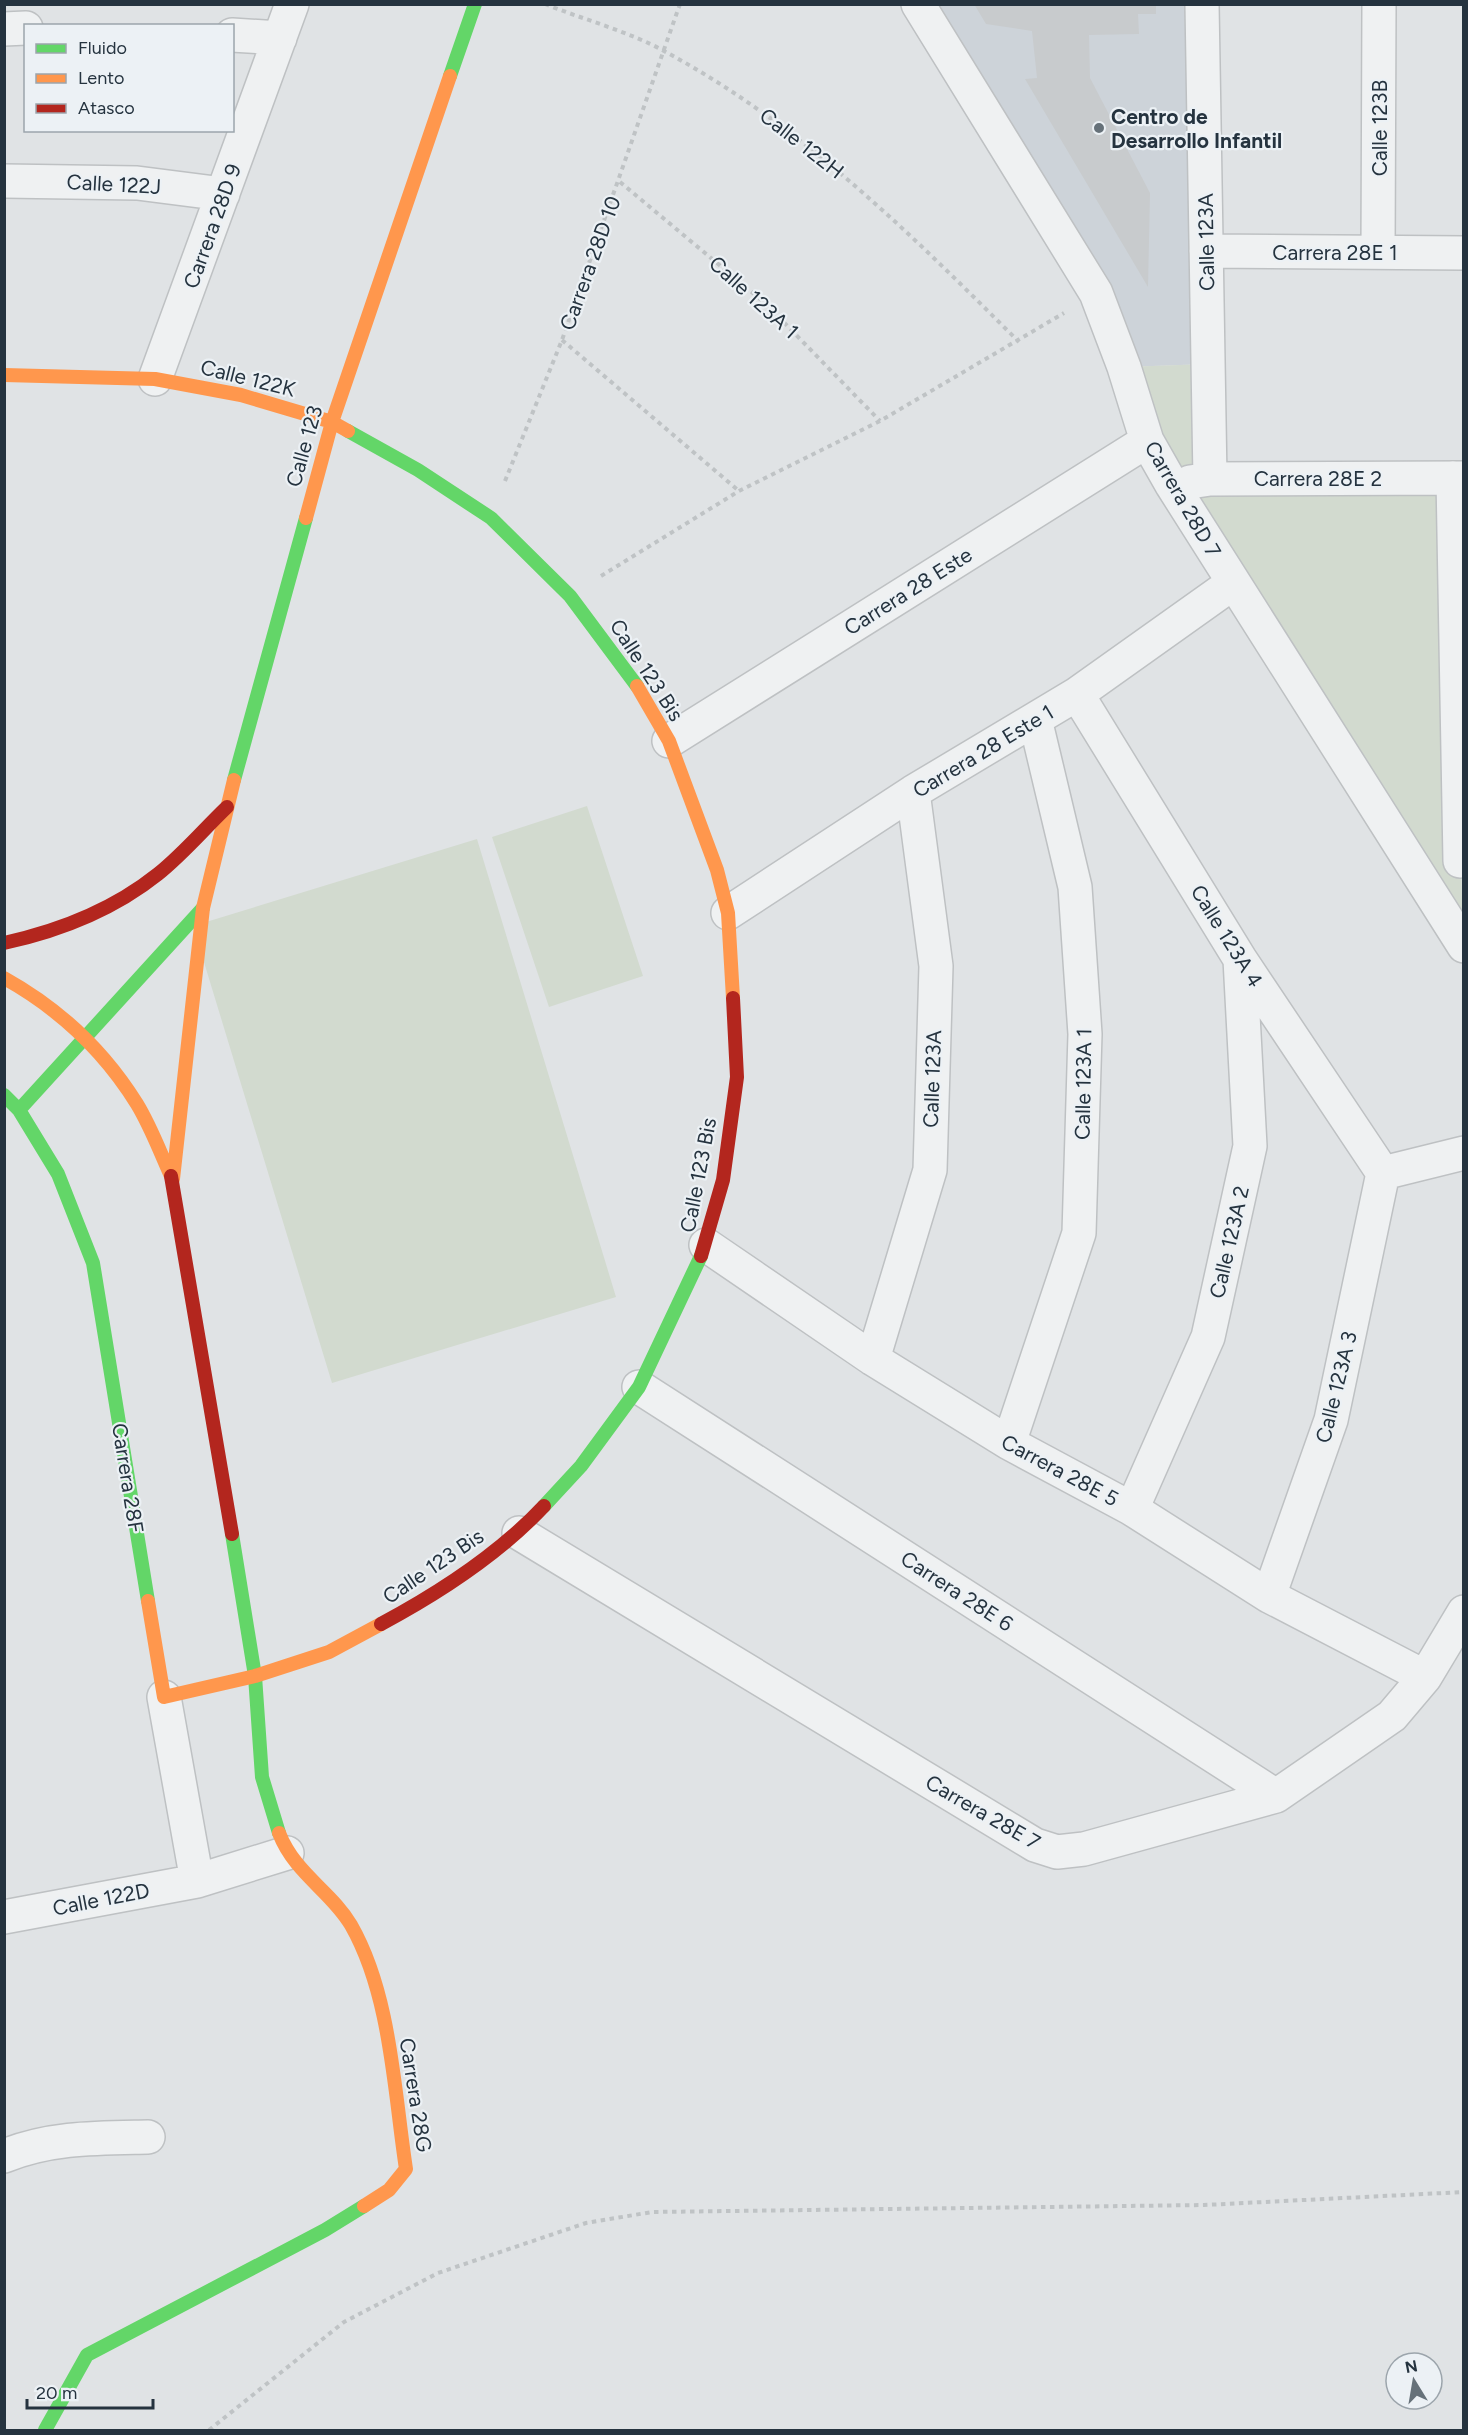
<svg xmlns="http://www.w3.org/2000/svg" width="1468" height="2435" font-family="Figtree,sans-serif">
	<rect width="100%" height="100%" fill="#e0e3e5"/>
	<!-- built -->
	<path fill="#cdd3d9" d="M918,5H1202L1208,364L1124,367Z"/>
	<!-- green -->
	<path fill="#d2dacf" d="M1208,364L1210,478H1453L1463,946L1233,583L1124,367Z
		M587,806L643,976L549,1007L492,837Z
		M477,839L616,1297L332,1383L193,926Z"/>
	<!-- building -->
	<path fill="#c8cbcd" d="M974,4H1156V14H1138L1139,34L1089,35L1090,78L1150,193L1148,287L1025,79L1037,78L1032,31L986,24Z"/>
	<g fill="none" stroke-linecap="round" stroke-linejoin="round">
		<!-- street casing -->
		<g stroke="#bec1c3" stroke-width="36">
			<path id="street" d="M918,4L1096,293L1124,367L1147,441L1172,485L1464,946
				M1202,4L1210,479
				M4,29L26,28
				M232,35L280,38
				M4,181L137,183L223,194
				M1206,251L1464,253
				M1378,252L1379,4
				M155,379L292,4
				M1453,478L1460,861
				M1190,482L1210,479L1464,478
				M1077,694L1240,959L1383,1173
				M669,741L1147,441
				M728,913L913,792L1077,694L1233,583
				M1383,1173L1464,1153
				M706,1245L873,1359L1009,1443L1132,1509L1269,1596L1425,1677
				M873,1359L930,1170L936,966L913,792
				M639,1387L1276,1796
				M1009,1443L1079,1233L1085,1034L1075,887L1035,719
				M1132,1509L1208,1337L1250,1146L1240,959
				M519,1533L1035,1845L1057,1852L1084,1849L1276,1796L1392,1716L1425,1677L1464,1612
				M1269,1596L1331,1420L1383,1173
				M164,1697L197,1881
				M4,1917L197,1881L287,1853
				M4,2156C51,2137 98,2138 148,2137"/>
		</g>
		<!-- path -->
		<path stroke="#bfc3c5" stroke-width="4" stroke-dasharray="4.5 4.5" stroke-linecap="butt" d="M545,4C582,19 630,32 664,51C800,124 910,233 1019,342
			M620,182L766,304L880,421
			M562,340L739,491
			M505,481L562,340L680,4
			M601,576L739,491L880,421L1064,313
			M209,2430L344,2322L438,2273L586,2223L652,2212L1204,2205L1464,2192"/>
		<!-- street -->
		<use href="#street" stroke="#eff1f2" stroke-width="33"/>
		<!-- fast -->
		<path stroke="#63d668" stroke-width="14" d="M450,76L475,4
			M348,431L418,470L491,518L570,596L637,686
			M234,780L306,518
			M4,1095L19,1110L58,1174L93,1263L148,1601
			M19,1110L203,908
			M544,1506L581,1466L639,1387L701,1256
			M232,1534L255,1676L262,1777L279,1833
			M45,2430L87,2355L325,2230L364,2206"/>
		<!-- slow -->
		<path stroke="#ff974d" stroke-width="14" d="M4,375L155,379L241,395L332,422L348,431
			M306,518L332,422L450,76
			M637,686L669,741L717,870L728,913L733,998
			M4,978C58,1008 104,1051 137,1104C151,1127 160,1152 171,1176
			M173,1179L203,908L234,780
			M148,1601L164,1697L255,1676L329,1652L381,1624
			M279,1833C295,1874 331,1891 351,1925C391,1995 394,2091 406,2169L389,2190L364,2206"/>
		<!-- jam -->
		<path stroke="#b3261e" stroke-width="14" d="M4,943C59,931 113,910 158,874C183,854 204,829 227,807
			M171,1176L232,1534
			M701,1256L723,1180L737,1077L733,998
			M381,1624C439,1593 498,1555 544,1506"/>
	</g>
	<!-- markers -->
	<circle fill="#667179" stroke="#ecf1f5" stroke-width="2" cx="1099" cy="128" r="6"/>
	<g text-anchor="middle" dominant-baseline="central" stroke-width="4.5" stroke-linejoin="round" paint-order="stroke">
		<!-- poi labels -->
		<g font-size="21" font-weight="bold" fill="#25333f" stroke="#ecf1f5" text-anchor="start">
			<text x="1111" y="116">Centro de<tspan x="1111" dy="24">Desarrollo Infantil</tspan></text>
		</g>
		<!-- street labels -->
		<g font-size="21" fill="#25333f" stroke="#ecf1f5">
			<text transform="translate(1379 128) rotate(-90)">Calle 123B</text>
			<text transform="translate(802 143) rotate(38)">Calle 122H</text>
			<text transform="translate(114 184) rotate(3)">Calle 122J</text>
			<text transform="translate(212 226) rotate(-70)">Carrera 28D 9</text>
			<text transform="translate(1206 242) rotate(-91)">Calle 123A</text>
			<text x="1335" y="252">Carrera 28E 1</text>
			<text transform="translate(590 263) rotate(-70)">Carrera 28D 10</text>
			<text transform="translate(754 297) rotate(42)">Calle 123A 1</text>
			<text transform="translate(248 378) rotate(14)">Calle 122K</text>
			<text transform="translate(304 446) rotate(-74)">Calle 123</text>
			<text x="1318" y="478">Carrera 28E 2</text>
			<text transform="translate(1183 499) rotate(60)">Carrera 28D 7</text>
			<text transform="translate(908 591) rotate(-32)">Carrera 28 Este</text>
			<text transform="translate(647 670) rotate(57)">Calle 123 Bis</text>
			<text transform="translate(983 751) rotate(-31)">Carrera 28 Este 1</text>
			<text transform="translate(1227 936) rotate(58)">Calle 123A 4</text>
			<text transform="translate(932 1079) rotate(-88)">Calle 123A</text>
			<text transform="translate(1083 1084) rotate(-89)">Calle 123A 1</text>
			<text transform="translate(698 1175) rotate(-79)">Calle 123 Bis</text>
			<text transform="translate(1229 1242) rotate(-77)">Calle 123A 2</text>
			<text transform="translate(1336 1387) rotate(-76)">Calle 123A 3</text>
			<text transform="translate(1060 1470) rotate(28)">Carrera 28E 5</text>
			<text transform="translate(128 1478) rotate(81)">Carrera 28F</text>
			<text transform="translate(433 1566) rotate(-34)">Calle 123 Bis</text>
			<text transform="translate(957 1591) rotate(33)">Carrera 28E 6</text>
			<text transform="translate(983 1812) rotate(30)">Carrera 28E 7</text>
			<text transform="translate(101 1899) rotate(-11)">Calle 122D</text>
			<text transform="translate(416 2095) rotate(81)">Carrera 28G</text>
		</g>
	</g>
	<!-- border -->
	<rect width="1468" height="2435" fill="none" stroke="#25333f" stroke-width="12"/>
	<!-- legend -->
	<rect x="24" y="24" width="210" height="108" fill="#ecf1f5" stroke="#9ca5ac" stroke-width="1.5"/>
	<rect x="36" y="44" width="30" height="9" fill="#63d668" stroke="#9ca5ac" stroke-width="1.5"/>
	<text x="78" y="54" font-size="18" fill="#25333f">Fluido</text>
	<rect x="36" y="74" width="30" height="9" fill="#ff974d" stroke="#9ca5ac" stroke-width="1.5"/>
	<text x="78" y="84" font-size="18" fill="#25333f">Lento</text>
	<rect x="36" y="104" width="30" height="9" fill="#b3261e" stroke="#9ca5ac" stroke-width="1.5"/>
	<text x="78" y="114" font-size="18" fill="#25333f">Atasco</text>
	<!-- north arrow -->
	<g transform="translate(1414 2381) rotate(349)"><circle r="28" fill="#ecf1f5" stroke="#9ca5ac" stroke-width="1.5"/>
	<path d="M0-4.5L10 22L0 15L-10 22Z" fill="#667179"/>
	<text y="-9" font-size="16" font-weight="bold" text-anchor="middle" fill="#25333f">N</text>
	</g>
	<!-- scale -->
	<path d="M27 2399v9h126v-9" fill="none" stroke="#25333f" stroke-width="3"/>
	<text x="36" y="2399" font-size="18" fill="#25333f" stroke="#ecf1f5" stroke-width="4.5" paint-order="stroke">20 m</text>
</svg>
